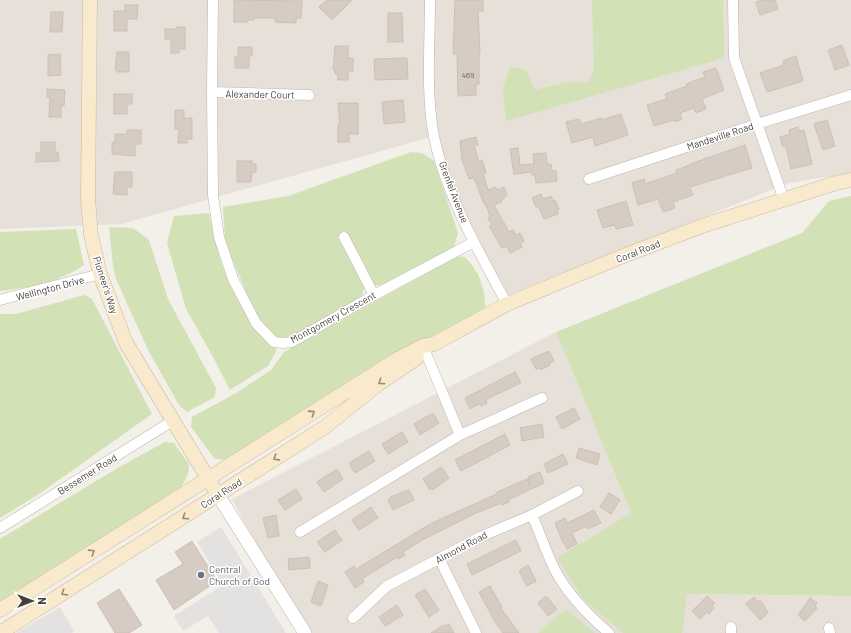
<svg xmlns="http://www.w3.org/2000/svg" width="851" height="633" font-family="Barlow,sans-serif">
	<rect width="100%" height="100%" fill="#f3efe9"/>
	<!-- residential -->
	<path fill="#e6e0d8" d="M0,0H851V173L789,183L500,298L431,137L121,224L0,229Z
		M556,332L631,513L687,594L851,596V633H305L296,621L232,499Z"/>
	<!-- green -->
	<path fill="#d3e2b6" d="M592,0H723L724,58L506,121L503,90L510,67L527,71L535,90L567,82L587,83L594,71Z
		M411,152L422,153L434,161L458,233L453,250L382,286L374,285L350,239L341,233L338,238L352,259L365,287L360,300L292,340H279L258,320L225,242L223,207L288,196Z
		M851,196V596L687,594L682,633H623L583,599L557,558L631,513L556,332L802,233L829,201Z
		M209,213C214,234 218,258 227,278C235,299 259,338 277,350L268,366L230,390L213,357L186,309L167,243L174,216Z
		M109,227L133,228L149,240L168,299L216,388L215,397L187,412L179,405L148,350L116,279L113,266Z
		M76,229L84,265C59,282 30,288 0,291V232Z
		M457,256L465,257C479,272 486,288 485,309L420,343L236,456L221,460L214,458L191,427L192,417L236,393L271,370L284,352Z
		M84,295L92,299L152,414L39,494L0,518V314H16Z
		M165,442L174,443L189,464L188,474L182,486L0,605V539L116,469Z
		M566,609L595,633H538Z"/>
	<!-- parking -->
	<path fill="#e4e2e0" d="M221,527L286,633H219L208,616L183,631L174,616L223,585L197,542Z
		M60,607L74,631L72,633H16Z"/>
	<!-- building -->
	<path fill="#d6ccc3" stroke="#cdc0b4" d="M234,0L302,1L301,18H296V23L275,22V18H254V20H248V22H234Z
		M327,0H352L332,20L319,7Z
		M455,0H483V11H478L480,53H479V84H476V95L458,96L457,54H453Z
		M763,0H775L778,9L760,15L756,2Z
		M125,5H138L137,19H127V31H114V11H125Z
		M51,12H63L62,32H50Z
		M388,13H402L403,42H388Z
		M177,27H185V49H179V53H171V39H165V29H177Z
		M842,45L849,65L835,70L828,50Z
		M335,46H348V58H353V71H348V80H338V74H335V70H333Z
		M238,47H252V56H249V68H235V57H238Z
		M117,52H129V72H117V70H115Z
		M60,54L61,75L48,76V55Z
		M796,56L803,81L767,92L760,73L784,65L783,61Z
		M407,58L408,79L375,80L374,59Z
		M716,68L724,90L702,99L706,109L696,113L694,108L680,113L682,119L675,122L674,120L654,126L647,105L667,99L665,94L687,86L686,84L705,77L703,72Z
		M47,89L65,90L64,106H61V117H49L50,97H47Z
		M114,94H132V104H127V114H114Z
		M403,100L405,122L384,124L382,102Z
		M338,103H358V134H349V142H338V125H340Z
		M175,110H184V118H192V139H187V143H178L179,129H175Z
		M621,114L628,135L595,146L593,137L572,143L566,122L579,119L581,124L601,118V120Z
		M827,120L835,146L823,150L814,124Z
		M798,127L799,131L804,130L812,164L791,169L786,146L783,147L780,137L790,134L789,130Z
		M127,130H141V144H135V156L112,154V142H115V134H127Z
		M476,137L478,145H474L479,162L482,160L486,173L483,174L488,190L496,187L497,190L504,187L507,195L501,200L502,202L494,205L509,232L513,230L516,235L520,233L524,241L520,244L522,247L510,253L507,246L502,248L489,226L492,225L488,218L490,216L485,203L484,204L474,178L469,179L462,160L460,141Z
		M41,142H55V152H58L59,161L36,162V153H41Z
		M745,145L752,168L690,187L693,195L673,202L675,208L663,212L658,199L638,205L632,183L644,179L645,184L677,173L676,170L690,165V164Z
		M518,148L520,165L534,164L533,154L546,153L547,164H551L552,171H556L557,181L536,183L535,175H532V172L514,174L510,149Z
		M237,161H252V164H256V172H252L251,182H237Z
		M115,172H132V187H127V195L113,194Z
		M541,194L543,199L551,196L553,201L555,200L559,209L557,210L558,214L544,219L538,206L536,207L532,198Z
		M626,201L633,225L616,229L615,225L603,228L597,210Z
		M549,351L554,361L549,363L550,365L541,370L540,368L536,369L531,359Z
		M515,372L521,383L489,398L486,401L487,403L481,406L479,404L470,409L465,398Z
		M574,408L580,419L562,429L556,417Z
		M433,413L439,423L420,435L414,424Z
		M542,424L544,437L522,441L520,428Z
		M402,432L408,442L388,454L382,444Z
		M505,434L510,445L461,471L455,460Z
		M579,448L600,454L597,465L576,458Z
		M369,451L375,461L355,473L349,463Z
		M563,454L568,464L548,473L544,464Z
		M439,468H442L449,478L433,490L432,488L430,490L423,479Z
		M337,469L343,479L324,492L317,482Z
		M540,472L544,483L508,500L509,502L502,505L501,503L474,514L422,540L403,552L405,555L398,559L397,557L362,579L364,582L355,588L345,572L354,566L356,569L432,523L497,494V492L527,479L530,486L528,477Z
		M296,489L302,499L285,510L278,500Z
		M409,490L414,500L393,510L388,500L390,499V497Z
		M609,493L620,500L611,514L600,507Z
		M371,507L378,518L359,530L352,520Z
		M594,510L601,523L588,529L587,526L572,533L577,544L567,549L564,542L563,543L555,523L565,518L567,523Z
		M276,515L279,536L268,538L263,518Z
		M335,530L342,540L325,552L317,542Z
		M516,540L521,551L472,575L467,564Z
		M192,541L217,581L174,610L156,580L183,564L175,552Z
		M309,557L310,568L289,570L288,559Z
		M528,565L536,581L527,586L519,571Z
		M318,581L328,585L321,606L311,602Z
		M490,586L502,607H500L519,633H503L495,622L479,592Z
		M119,589L142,625L129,633H115L97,603Z
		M425,589L439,610L429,617L415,595Z
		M546,596L557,609L548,616L538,603Z
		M707,596L715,603L712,606L714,608L709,614L707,612L700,619L692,611Z
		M754,597L759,602L761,601L768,613L760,620L746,604Z
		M810,598L817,603L815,606L817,608L805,621L798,615Z
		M397,605L403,615L385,626L379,617Z
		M449,624L454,633H431L444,625L445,626Z"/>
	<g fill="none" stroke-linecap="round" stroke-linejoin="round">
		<!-- minor casing -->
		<g stroke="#bdb5ac" stroke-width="11">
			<path id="minor" d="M213,0L212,92L213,195L219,237L233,279L256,323L274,342L283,343L292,342L374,295L474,242
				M430,0C430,43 426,88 433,131C443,190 479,252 507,304
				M733,0L734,58L784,200
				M212,92L309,95
				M589,179L757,124L851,95
				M344,237L374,295
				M0,300L100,274
				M423,346L460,435
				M532,515C540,533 546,552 555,570C568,595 588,615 609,633
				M0,528L174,420
				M300,532L460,435L542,398
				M439,558L476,633
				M353,618L387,586L482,536L532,515L578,491
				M829,628L830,633
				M731,633V627"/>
		</g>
		<!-- tertiary casing -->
		<g stroke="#bdb5ac" stroke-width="14">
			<path id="tertiary" d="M218,495L305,633"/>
		</g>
		<!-- secondary casing -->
		<g stroke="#cdbb9d" stroke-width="15">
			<path id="secondary" d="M90,0L88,198L91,235L100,274L126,343L218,495
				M0,610L396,360L423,346L434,344L507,304L623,256L705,225L836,183L851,180
				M0,633L325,427L377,385L417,358"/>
		</g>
		<!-- minor -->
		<use href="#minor" stroke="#fff" stroke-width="10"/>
		<!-- tertiary -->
		<use href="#tertiary" stroke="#fff" stroke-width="13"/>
		<!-- secondary -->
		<use href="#secondary" stroke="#f9e9cd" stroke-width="14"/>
	</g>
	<!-- one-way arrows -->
	<defs><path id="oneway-chevron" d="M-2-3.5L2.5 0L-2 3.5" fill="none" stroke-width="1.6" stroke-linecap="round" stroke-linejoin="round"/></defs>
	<g stroke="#968c7b">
		<use href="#oneway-chevron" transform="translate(381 382) rotate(146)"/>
		<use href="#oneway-chevron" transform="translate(312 413) rotate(-33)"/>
		<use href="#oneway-chevron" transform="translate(276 458) rotate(148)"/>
		<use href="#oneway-chevron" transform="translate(185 517) rotate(146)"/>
		<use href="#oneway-chevron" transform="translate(92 552) rotate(-32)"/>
		<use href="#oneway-chevron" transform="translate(64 593) rotate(148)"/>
	</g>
	<!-- markers -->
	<circle fill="#6b7280" stroke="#fff" stroke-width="1.5" cx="201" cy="575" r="4"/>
	<g text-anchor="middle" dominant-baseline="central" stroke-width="3" stroke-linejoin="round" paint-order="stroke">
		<!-- number labels -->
		<g font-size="8" fill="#69625b">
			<text x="468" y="75">469</text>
		</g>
		<!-- street labels -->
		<g font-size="10" fill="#453f38" stroke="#fff">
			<text transform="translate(260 94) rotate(1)">Alexander Court</text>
			<text transform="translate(720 136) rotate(-18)">Mandeville Road</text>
			<text transform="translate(454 192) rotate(69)">Grenfel Avenue</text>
			<text transform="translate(638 251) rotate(-21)">Coral Road</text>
			<text transform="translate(106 285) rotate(72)">Pioneer's Way</text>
			<text transform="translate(50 288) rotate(-15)">Wellington Drive</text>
			<text transform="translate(333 317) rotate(-29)">Montgomery Crescent</text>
			<text transform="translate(87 474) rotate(-32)">Bessemer Road</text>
			<text transform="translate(221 493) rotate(-33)">Coral Road</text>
			<text transform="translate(461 547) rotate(-28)">Almond Road</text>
		</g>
		<!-- worship labels -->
		<g font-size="10" fill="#5b616d" stroke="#fff" text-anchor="start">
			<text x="209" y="569">Central<tspan x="209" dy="12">Church of God</tspan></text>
		</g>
	</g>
	<!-- north arrow -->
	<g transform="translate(32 601) rotate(90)" stroke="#ffffff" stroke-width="3" paint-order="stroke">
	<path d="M0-3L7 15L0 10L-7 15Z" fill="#453f38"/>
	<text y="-6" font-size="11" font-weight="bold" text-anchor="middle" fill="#453f38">N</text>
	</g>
</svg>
